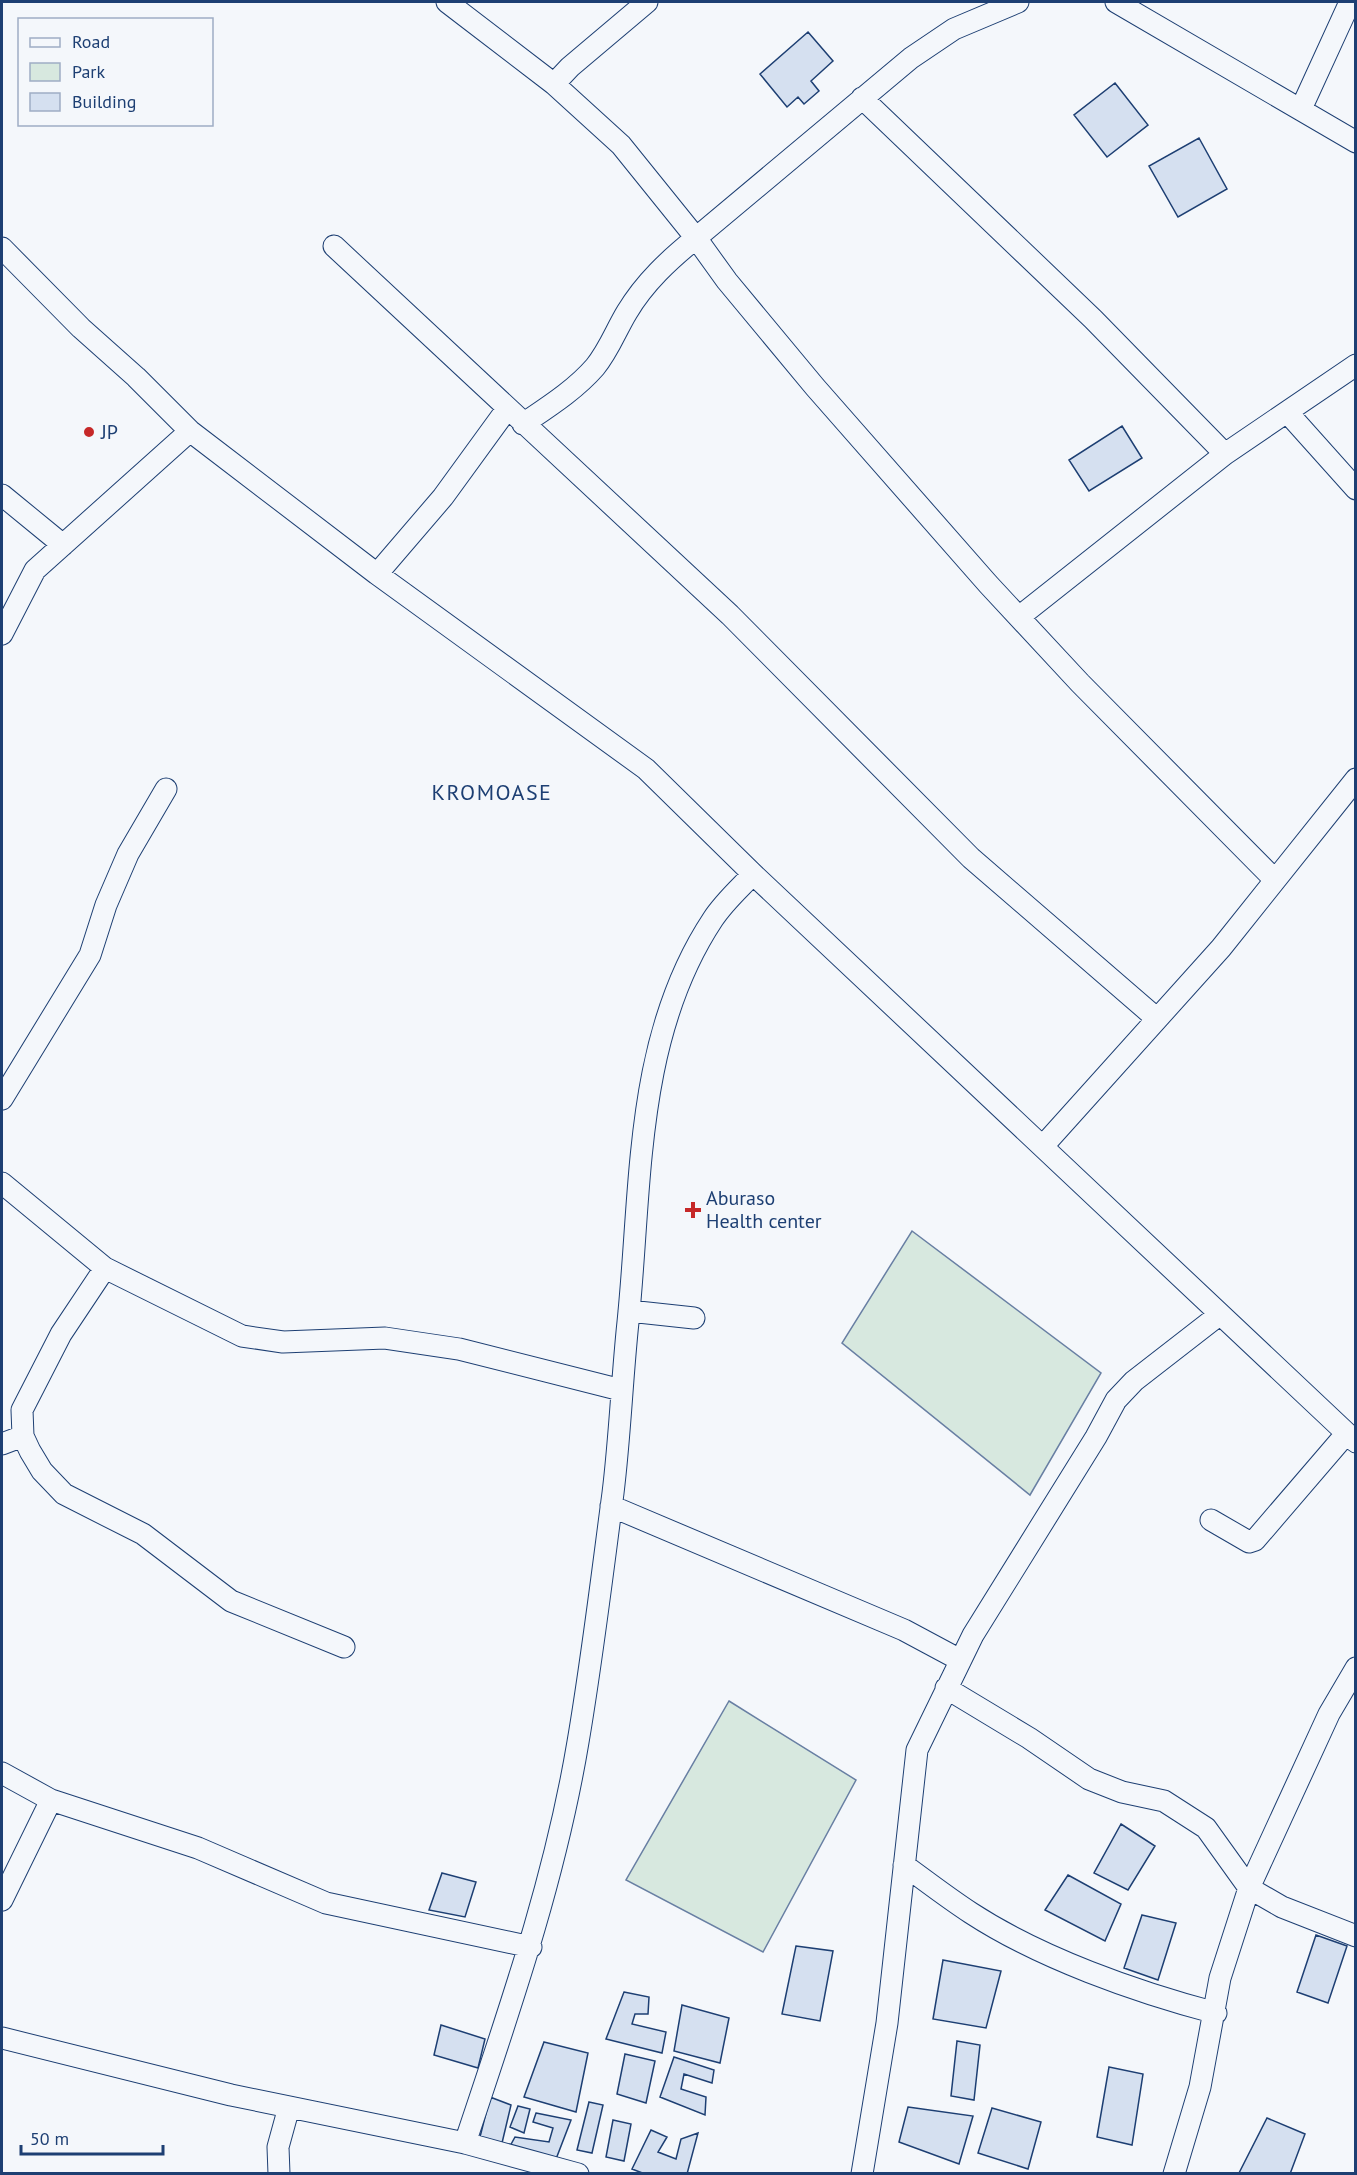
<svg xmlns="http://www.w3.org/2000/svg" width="1357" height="2175" font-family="'PT Sans',sans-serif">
	<rect width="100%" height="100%" fill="#f4f7fb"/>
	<!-- green -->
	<path fill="#d7e8df" stroke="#687fa3" stroke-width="1.5" d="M912,1231L1101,1373L1030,1495L842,1343Z
		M729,1701L856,1780L763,1952L626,1880Z"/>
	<!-- building -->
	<path fill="#d5e0f0" stroke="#1d3f73" stroke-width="1.5" d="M808,32L833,61L811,81L819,91L804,104L798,97L787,107L760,74Z
		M1115,83L1148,125L1107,157L1074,115Z
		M1199,138L1227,189L1178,217L1149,166Z
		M1122,426L1142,458L1089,491L1069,460Z
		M1121,1824L1155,1846L1128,1890L1094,1873Z
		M442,1873L476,1882L465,1917L429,1910Z
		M1068,1875L1121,1904L1105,1941L1045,1910Z
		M1142,1915L1176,1923L1158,1980L1124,1968Z
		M1316,1935L1347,1946L1328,2003L1297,1992Z
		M796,1946L833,1951L820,2021L782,2014Z
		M943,1960L1001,1971L986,2028L933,2019Z
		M624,1992L649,1997L648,2014H635L632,2024L666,2032L662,2053L606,2039Z
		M682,2005L729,2018L720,2063L674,2051Z
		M441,2025L485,2039L478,2068L434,2055Z
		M957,2041L980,2045L974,2100L951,2096Z
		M544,2042L588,2053L576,2112L524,2097Z
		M625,2054L655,2061L646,2103L617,2094Z
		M674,2057L714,2070L712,2083L684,2074L681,2089L706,2097L705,2115L660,2097Z
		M1109,2067L1143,2074L1132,2145L1097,2137Z
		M490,2097L511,2105L502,2143L480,2137Z
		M589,2102L603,2105L592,2153L577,2150Z
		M518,2106L530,2109L524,2133L510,2127Z
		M908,2107L973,2116L959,2164L899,2142Z
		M992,2108L1041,2122L1028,2169L978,2153Z
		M536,2113L571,2120L556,2159L509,2148L515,2137L549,2142L553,2128L533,2122Z
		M1267,2118L1305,2134L1290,2174L1239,2173Z
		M613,2120L631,2124L624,2161L606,2157Z
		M651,2130L667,2137L658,2152L676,2159L681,2139L698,2133L687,2174H645L632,2169Z"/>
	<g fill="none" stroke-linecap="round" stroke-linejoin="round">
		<!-- minor casing -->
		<g stroke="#1d3f73" stroke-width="23">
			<path id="minor" d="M447,2L554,84L621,145L696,238C669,260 645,282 627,312C616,330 609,350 595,367C575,390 548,407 523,424
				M1018,2L954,29L911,58L696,238L727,281L815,387L988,584L1080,683L1275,880
				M1116,2L1356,142
				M554,84L570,67L647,2
				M862,98L1093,319L1225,454
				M1301,109L1350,2
				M334,246L730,615L971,858L1156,1018
				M2,248L81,328L136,377L190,431L377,574L646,769L753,874L1356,1442
				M1287,412L1356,489
				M2,495L63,545
				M377,574L443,497L507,409
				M1019,617L1225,454L1356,365
				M2,634L35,570L190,431
				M2,1099L90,955L106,905L128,854L166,789
				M1043,1146L1221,948L1356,779
				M2,1183L105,1268L242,1336L283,1342L385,1338L459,1349L621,1390
				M105,1268L61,1334L22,1410L23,1436L30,1451L42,1471L64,1494L143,1534L231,1601L344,1647
				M629,1311L694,1318
				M2,1444L23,1436
				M611,1506L904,1630L960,1660
				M1211,1520L1249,1542L1255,1540L1346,1434
				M946,1688L1029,1738L1089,1779L1122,1792L1164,1801L1206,1828L1249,1888L1282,1907L1356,1936
				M2,1773L51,1800L198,1848L326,1903L531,1947
				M904,1865C926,1881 948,1898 971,1913C1040,1958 1136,1992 1216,2013
				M2,1900L51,1800
				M2,2038L231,2095L465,2143L578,2174
				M465,2143C509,2011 555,1880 578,1742C592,1660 602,1576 613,1493C620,1436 622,1379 628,1322C642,1185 634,1038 713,919C724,902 740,888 753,874
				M279,2174L278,2147L289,2107
				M862,2174L887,2023L917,1750L973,1635L1096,1437L1116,1400L1134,1381L1219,1315
				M1174,2174L1200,2087L1220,1978L1249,1888L1329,1714L1356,1668"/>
		</g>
		<!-- minor -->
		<use href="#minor" stroke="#f4f7fb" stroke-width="21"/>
	</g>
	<!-- markers -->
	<g fill="#c62828" stroke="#f4f7fb" stroke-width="2">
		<circle cx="89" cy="432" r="6"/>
		<path d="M690 1201h6v6h6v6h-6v6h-6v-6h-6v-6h6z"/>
	</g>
	<g text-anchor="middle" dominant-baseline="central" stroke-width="4.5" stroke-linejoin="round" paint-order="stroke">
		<!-- poi labels -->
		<g font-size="20" fill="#1d3f73" stroke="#f4f7fb" text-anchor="start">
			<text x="101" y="432">JP</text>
			<text x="706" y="1198">Aburaso<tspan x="706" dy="23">Health center</tspan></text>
		</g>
		<!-- quarter labels -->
		<g font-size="22" letter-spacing="1.5" fill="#1d3f73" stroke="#f4f7fb">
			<text x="492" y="792">KROMOASE</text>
		</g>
	</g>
	<!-- border -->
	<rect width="1357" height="2175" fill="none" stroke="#1d3f73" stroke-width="6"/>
	<!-- legend -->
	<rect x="18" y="18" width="195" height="108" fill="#f4f7fb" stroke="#9eadc5" stroke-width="1.5"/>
	<rect x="30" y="38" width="30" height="9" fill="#f4f7fb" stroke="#9eadc5" stroke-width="1.5"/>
	<text x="72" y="48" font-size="18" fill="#1d3f73">Road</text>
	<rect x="30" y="63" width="30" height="18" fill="#d7e8df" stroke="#9eadc5" stroke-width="1.5"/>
	<text x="72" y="78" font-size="18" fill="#1d3f73">Park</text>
	<rect x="30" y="93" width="30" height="18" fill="#d5e0f0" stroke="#9eadc5" stroke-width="1.5"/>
	<text x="72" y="108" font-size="18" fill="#1d3f73">Building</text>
	<!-- scale -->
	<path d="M21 2145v9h142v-9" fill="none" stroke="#1d3f73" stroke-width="3"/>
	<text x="30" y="2145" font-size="18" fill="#1d3f73" stroke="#f4f7fb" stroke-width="4.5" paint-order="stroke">50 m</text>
</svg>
